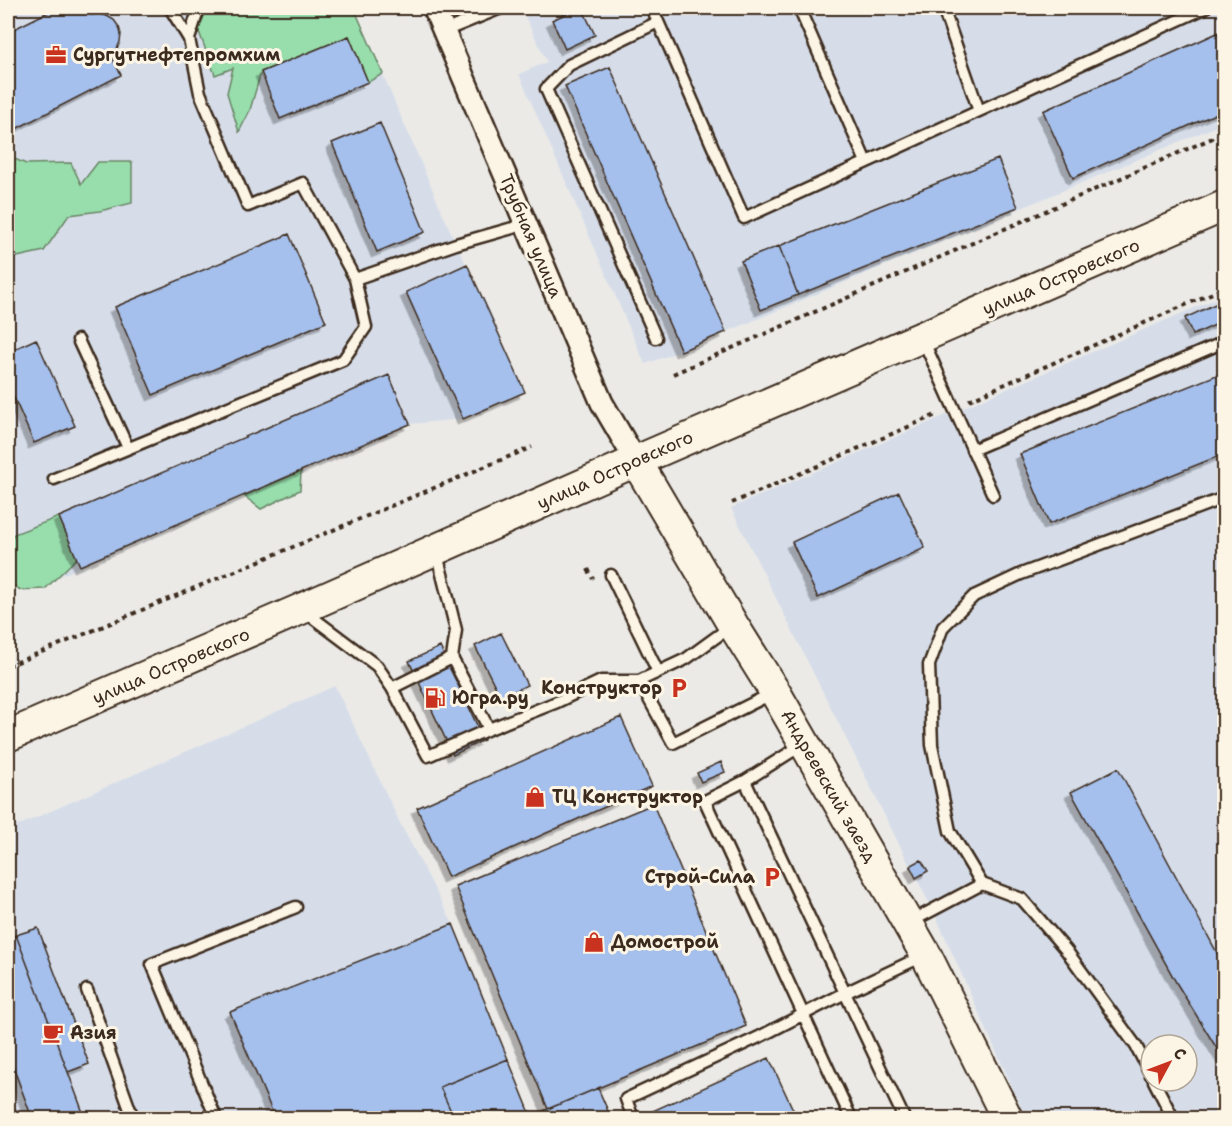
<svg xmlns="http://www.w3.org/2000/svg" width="1232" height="1126" font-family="'Shantell Sans',sans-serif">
	<defs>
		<filter id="shadow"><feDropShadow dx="-5.5" dy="5.5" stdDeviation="0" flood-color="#0004"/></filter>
	</defs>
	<rect width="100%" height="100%" fill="#ebeae7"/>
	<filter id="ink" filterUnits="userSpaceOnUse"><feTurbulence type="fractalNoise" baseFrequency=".0167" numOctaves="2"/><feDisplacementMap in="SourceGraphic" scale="12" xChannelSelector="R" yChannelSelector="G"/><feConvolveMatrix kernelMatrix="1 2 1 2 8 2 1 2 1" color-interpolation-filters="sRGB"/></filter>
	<g filter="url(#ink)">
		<!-- built -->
		<path fill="#d6dde9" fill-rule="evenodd" d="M8,8H354L456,244L488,307L525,392L463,419L410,424L51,580L39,551L8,535Z
			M521,8H1224V123L681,351L645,364L519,74L547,62Z
			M1224,295V1118H1026L933,910L910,866L731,508ZM1151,1045H1187V1081H1151Z
			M335,686L399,821L453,924L532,1118H8V830Z"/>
		<!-- green -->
		<path fill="#97deac" stroke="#698465" stroke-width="1.5" d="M208,8H294L295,10L306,8H354L383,74L368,82L349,36L261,72L250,110L239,132L227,93L233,68L215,75L198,29Z
			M8,156L26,164L71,163L81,184L98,162H132V203L100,211L69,215L44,251L8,259Z
			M301,471L300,490L261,509L244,496Z
			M59,517L77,558L45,589L20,590L8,580V542L14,534Z"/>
		<!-- building -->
		<path fill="#a5c0ed" stroke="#3b2a1e" stroke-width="1.5" filter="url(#shadow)" d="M56,8H87L91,15L99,14L107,16L114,20L119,27L121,34L120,42L117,49L111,55L121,75L8,133V32Z
			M579,8H582L595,35L565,49L552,20Z
			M1224,30V110L1073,178L1043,111Z
			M349,36L368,82L280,119L261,72Z
			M610,67L726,332L681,351L565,86Z
			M380,123L425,232L377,252L332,143Z
			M998,159L1018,207L798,295L779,246Z
			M289,234L326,322L153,395L115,307Z
			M779,246L798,295L761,310L741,261Z
			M467,264L525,392L463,419L406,292Z
			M1224,300V321L1193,335L1185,318Z
			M36,339L75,426L34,443L8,384V352Z
			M1224,372V454L1049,524L1020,454Z
			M389,375L410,424L80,566L59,517Z
			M899,492L925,548L818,598L792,542Z
			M501,633L527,685L501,698L475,646Z
			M440,647L484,740L453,755L409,661Z
			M621,717L652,786L448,877L417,808Z
			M721,762L725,772L701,782L697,773Z
			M1118,768L1224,966V1060L1177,984L1071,792Z
			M653,804L746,1026L548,1109L455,886Z
			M921,860L928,871L916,878L910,866Z
			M453,924L508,1059L440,1087L454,1118H275L230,1012Z
			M38,928L89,1064L68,1072L16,935Z
			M16,935L68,1072L85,1118H32L8,1053V939Z
			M769,1058L797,1118H648L646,1114Z
			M508,1059L532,1118H454L440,1087Z
			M598,1088L611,1118H532L531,1116Z"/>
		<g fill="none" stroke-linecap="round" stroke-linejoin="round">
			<!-- lane casing -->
			<g stroke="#3b2a1e" stroke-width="15">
				<path id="lane" d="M170,8L189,39
					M199,8L189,39L200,93L248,206L303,183L355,279
					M652,8L744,218L1205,8
					M799,8L866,162
					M943,8L979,111
					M444,31L501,8
					M656,338L546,89L569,65L658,22
					M78,340L128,448
					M923,340L993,495
					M972,450L1224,342
					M54,479L343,360L366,327L355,279L456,244L527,224
					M611,575L658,672
					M304,611L377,666L392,688L428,756L489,729L452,658L456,630L436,550
					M639,681L673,743L773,693
					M392,688L452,658
					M489,729L557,702L601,681H639L686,659L730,627
					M802,745L745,781L705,801L851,1118
					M745,781L904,1118
					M982,884L950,831L932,745L929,665L943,627L974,596L1021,574L1224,498
					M910,922L982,884L1022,899L1066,950L1136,1046L1151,1075
					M87,990L133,1118
					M1154,1081L1173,1118
					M216,1118L152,964L296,907
					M633,1118L626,1099L759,1037L845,993L925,955"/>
			</g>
			<!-- street casing -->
			<g stroke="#3b2a1e" stroke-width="26">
				<path id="street" d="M434,8L602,403L636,461"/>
			</g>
			<!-- secondary casing -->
			<g stroke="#3b2a1e" stroke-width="34">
				<path id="secondary" d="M636,461L733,625L775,692L926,955L1007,1118
					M8,736L301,609L636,461L1224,206"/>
			</g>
			<!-- path -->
			<path stroke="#3b2a1e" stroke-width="4" stroke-dasharray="4.5 4.5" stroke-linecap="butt" d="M673,374L1224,133
				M969,400L1224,288
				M732,503L938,414
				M588,569L593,579
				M8,666L532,447"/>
			<!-- lane -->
			<use href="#lane" stroke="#fcf5e5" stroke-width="10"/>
			<!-- street -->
			<use href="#street" stroke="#fcf5e5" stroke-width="21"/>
			<!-- secondary -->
			<use href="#secondary" stroke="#fcf5e5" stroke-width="30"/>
		</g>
	</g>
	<!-- icons -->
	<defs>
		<g id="office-bare" transform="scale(1.62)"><path d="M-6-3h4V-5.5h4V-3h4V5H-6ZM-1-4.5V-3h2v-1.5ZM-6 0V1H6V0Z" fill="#c8321e" stroke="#fcf5e5" stroke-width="2.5" paint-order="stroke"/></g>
		<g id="parking-bare" transform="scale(1.62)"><path d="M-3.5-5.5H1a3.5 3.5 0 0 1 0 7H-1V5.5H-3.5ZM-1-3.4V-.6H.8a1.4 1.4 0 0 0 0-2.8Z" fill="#c8321e" stroke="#fcf5e5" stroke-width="2.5" paint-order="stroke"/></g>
		<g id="fuel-bare" transform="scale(1.62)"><path d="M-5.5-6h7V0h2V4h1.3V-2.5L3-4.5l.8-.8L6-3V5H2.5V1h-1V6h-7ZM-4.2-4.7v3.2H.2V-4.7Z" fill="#c8321e" stroke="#fcf5e5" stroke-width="2.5" paint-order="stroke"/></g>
		<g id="shop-bare" transform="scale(1.62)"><path d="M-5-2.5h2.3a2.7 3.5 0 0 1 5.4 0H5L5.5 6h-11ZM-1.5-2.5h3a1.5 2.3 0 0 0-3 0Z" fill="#c8321e" stroke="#fcf5e5" stroke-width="2.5" paint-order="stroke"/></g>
		<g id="cafe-bare" transform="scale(1.62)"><path d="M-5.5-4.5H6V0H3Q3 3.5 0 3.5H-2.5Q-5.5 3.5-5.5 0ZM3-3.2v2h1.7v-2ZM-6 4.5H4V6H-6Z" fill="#c8321e" stroke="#fcf5e5" stroke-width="2.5" paint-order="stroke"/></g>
	</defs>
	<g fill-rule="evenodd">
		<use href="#office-bare" x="56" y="55"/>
		<use href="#parking-bare" x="679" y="688"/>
		<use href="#fuel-bare" x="435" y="698"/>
		<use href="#shop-bare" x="535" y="797"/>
		<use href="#parking-bare" x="772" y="877"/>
		<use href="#shop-bare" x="594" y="942"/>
		<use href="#cafe-bare" x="53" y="1033"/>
	</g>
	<g text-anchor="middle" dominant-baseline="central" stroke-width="6" stroke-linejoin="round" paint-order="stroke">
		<!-- poi labels -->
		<g font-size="18" font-weight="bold" fill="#3b2a1e" stroke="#fcf5e5" text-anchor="start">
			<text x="73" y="55">Сургутнефтепромхим</text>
			<text x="662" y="688" text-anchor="end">Конструктор</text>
			<text x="452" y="698">Югра.ру</text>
			<text x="552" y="797">ТЦ Конструктор</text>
			<text x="755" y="877" text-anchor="end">Строй-Сила</text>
			<text x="611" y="942">Домострой</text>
			<text x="70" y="1033">Азия</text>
		</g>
		<!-- street labels -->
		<g font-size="18" fill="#3b2a1e" stroke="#fcf5e5">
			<text transform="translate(531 236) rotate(67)">Трубная улица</text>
			<text transform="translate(1061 277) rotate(-23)">улица Островского</text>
			<text transform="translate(615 470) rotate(-24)">улица Островского</text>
			<text transform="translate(171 666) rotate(-23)">улица Островского</text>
			<text transform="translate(829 786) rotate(60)">Андреевский заезд</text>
		</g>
	</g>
	<!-- margin -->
	<rect width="1232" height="1126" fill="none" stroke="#fcf5e5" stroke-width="30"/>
	<rect x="15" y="15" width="1202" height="1096" fill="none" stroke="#3b2a1e" stroke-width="2" filter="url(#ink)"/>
	<!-- north arrow -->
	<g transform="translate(1169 1063) rotate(49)"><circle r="28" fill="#fcf5e5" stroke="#afa495" stroke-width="1.5"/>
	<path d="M0-4.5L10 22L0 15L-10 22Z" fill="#c8321e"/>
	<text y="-9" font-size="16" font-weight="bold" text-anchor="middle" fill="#3b2a1e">С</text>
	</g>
</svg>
